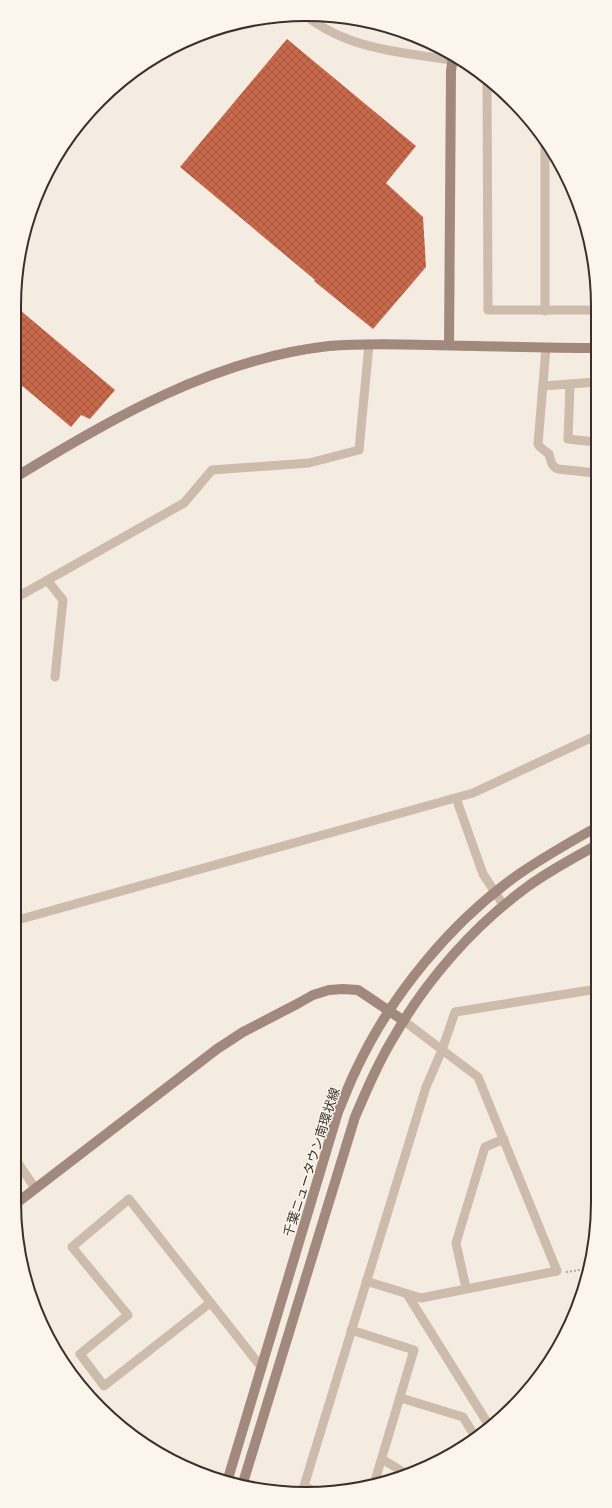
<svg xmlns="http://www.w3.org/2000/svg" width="612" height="1508" font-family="'Golos Text','Noto Sans JP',sans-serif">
	<defs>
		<pattern id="building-cross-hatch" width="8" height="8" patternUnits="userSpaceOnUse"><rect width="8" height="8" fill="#c8694b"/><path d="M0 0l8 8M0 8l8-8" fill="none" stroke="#a4573f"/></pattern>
	</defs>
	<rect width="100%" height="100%" fill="#f4ebe1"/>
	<!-- building -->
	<path fill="url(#building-cross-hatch)" d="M287,39L416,146L386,183L423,217L426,267L373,329L314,281L315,280L180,167Z
		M14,305L115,390L90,419L81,415L71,427L14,379Z"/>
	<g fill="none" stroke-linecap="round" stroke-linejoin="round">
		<!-- path -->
		<path stroke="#b9a596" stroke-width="2" stroke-dasharray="2 2" stroke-linecap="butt" d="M566,1272L587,1269"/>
		<!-- street -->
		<path stroke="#cdbbac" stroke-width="9" d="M305,15C347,49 402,53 453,60
			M487,80L488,310H596
			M545,144V311
			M546,348L538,444L540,447L549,454C551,461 551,466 558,469L596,473
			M570,384L568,439L596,442
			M543,386L596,382
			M47,580L63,600L55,677
			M14,599L184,503L212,470L309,463L359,450L369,344
			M456,798L483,874L504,906
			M14,921L473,793L597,735
			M14,1157L35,1188
			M366,1281L421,1298L557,1271L478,1077L404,1021
			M466,1288L456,1243L485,1147L504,1139
			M407,1294L490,1427
			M210,1303L104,1386L80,1354L128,1315L72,1247L129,1199L262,1368
			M351,1330L414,1350L374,1484
			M401,1398L463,1417L476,1438
			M382,1459L405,1473
			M312,1490L304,1486L426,1087L442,1050L455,1012L597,989"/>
		<!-- secondary -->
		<path stroke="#a18a7d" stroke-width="10" d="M449,345L451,71L453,56
			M14,478C111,419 213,359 329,346C362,343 396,344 430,345C485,346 540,348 596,348
			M14,1205L217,1049L243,1032L297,1004L313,995L329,990L343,989L358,990L404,1021
			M227,1482L338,1112C344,1098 349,1084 356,1070C391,995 451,922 519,874C544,857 570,842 597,827
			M242,1486L355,1117C367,1089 379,1061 395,1035C428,978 474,926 527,887C549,871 573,858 597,845"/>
	</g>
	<g text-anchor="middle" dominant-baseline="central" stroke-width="3" stroke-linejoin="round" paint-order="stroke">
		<!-- street labels -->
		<g font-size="13" fill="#3b302b" stroke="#fbf5ee">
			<text transform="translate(311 1162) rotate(-72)">千葉ニュータウン南環状線</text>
		</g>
	</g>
	<!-- crop -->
	<path d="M0 0H612V1508H0ZM306 21H306A285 285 0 0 1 591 306V1202A285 285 0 0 1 306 1487H306A285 285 0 0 1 21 1202V306A285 285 0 0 1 306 21Z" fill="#fbf5ee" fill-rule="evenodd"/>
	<path fill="none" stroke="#3b302b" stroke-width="2" d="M306 21H306A285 285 0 0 1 591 306V1202A285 285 0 0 1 306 1487H306A285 285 0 0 1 21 1202V306A285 285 0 0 1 306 21Z"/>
</svg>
